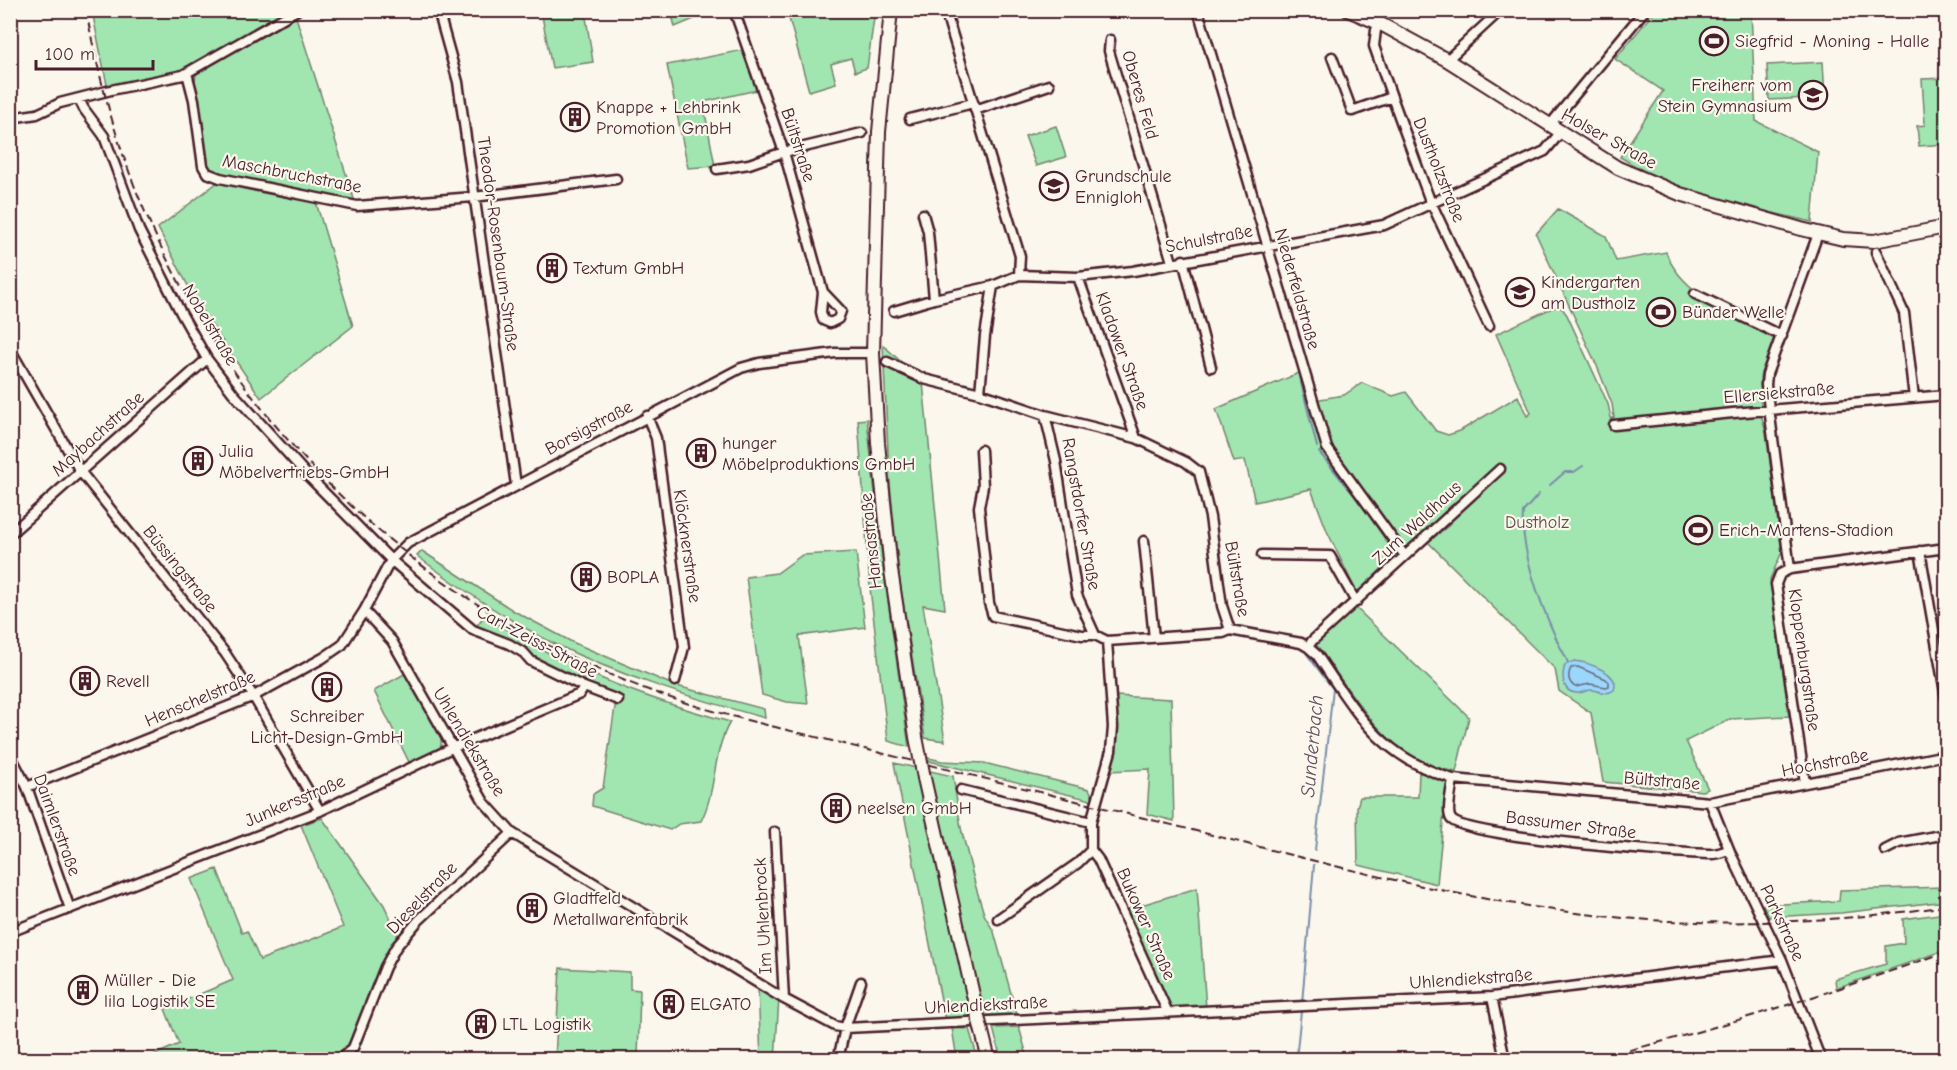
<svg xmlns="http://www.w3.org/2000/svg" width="1957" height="1070" font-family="'Comic Neue',sans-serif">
	<rect width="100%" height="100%" fill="#fbf7ec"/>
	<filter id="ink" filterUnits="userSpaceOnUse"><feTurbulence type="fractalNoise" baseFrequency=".0167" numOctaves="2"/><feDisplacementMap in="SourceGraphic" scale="12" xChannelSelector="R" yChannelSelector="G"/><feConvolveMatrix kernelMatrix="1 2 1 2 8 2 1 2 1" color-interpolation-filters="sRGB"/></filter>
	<g filter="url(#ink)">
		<!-- green -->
		<path fill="#a1e5b0" stroke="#76826e" stroke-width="1.5" d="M826,10L875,11L867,68L855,72L851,58L831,64L836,83L809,91L787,11H817L818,13Z
			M92,11H290L181,73L107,85Z
			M541,11H585L593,62L552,68Z
			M671,11V10L713,11L675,27Z
			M1655,11H1751L1756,121L1818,152L1812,222L1704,197L1644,171L1620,157L1663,91L1615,59Z
			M296,17L355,202L220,176L209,169L205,161L195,82L196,74Z
			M743,50L757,90L703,102L715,166L688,168L667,65Z
			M1823,62L1825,97L1769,100L1767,65Z
			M1946,78V144L1919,146L1917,126L1925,125L1922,79Z
			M1056,126L1066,157L1036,166L1025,136Z
			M218,182L315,199L353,326L261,398L198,305L158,228Z
			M1558,209L1606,236L1616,261L1666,252C1681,295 1737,315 1775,336L1760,377L1761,415L1766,433L1782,552L1770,579L1789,716L1731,719L1686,741L1708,789L1702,791L1603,782L1591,713L1559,691L1555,669L1428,542L1448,526L1442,517L1409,546H1404L1336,457L1327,437L1314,400L1344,395L1362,383L1393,396L1406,392L1436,431L1448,435L1460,431L1518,396L1527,416L1531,413L1496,334L1554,307L1562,308L1567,315L1608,404L1611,418H1614L1612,404L1597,366L1536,234Z
			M883,345L923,382L945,609L923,605L945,741L925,738L899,575L889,473Z
			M1301,372L1328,456L1396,555L1357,593L1327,531L1311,489L1255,502L1245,460L1234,462L1216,409Z
			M867,419L883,567L909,747L888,741L870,588L858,420Z
			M422,551L514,611L572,642L673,685L764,709L765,718C692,698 620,676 553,643C505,619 460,588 417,556Z
			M856,552L865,627L799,636L808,704L787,702L762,695L746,577L777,573L802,555Z
			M1355,607L1469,717L1456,772C1447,770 1437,768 1429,765C1380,746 1346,685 1316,644Z
			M484,616C522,639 562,662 603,679C644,697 687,710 730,722C712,753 717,790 701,821L679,824L670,830L592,806L593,794L603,788L616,700L475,628Z
			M406,673L441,736V747L410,764L374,691Z
			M1115,696L1171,699L1174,821L1147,814L1150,769L1109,771C1116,746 1117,722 1115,696Z
			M920,756L942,761L984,763L1089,789L1095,801L921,759Z
			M894,763L953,776L961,828L975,884L984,914L994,932L1017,1015L945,1020Z
			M1419,772L1447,782L1437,884L1358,865L1357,807L1360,797H1418Z
			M322,818L384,905L398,935L384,958L354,1036L343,1051L331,1060H143L179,1044L165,1009L233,980L191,879L217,869L242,933L247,931L260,960L343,927L301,825Z
			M1946,887V901L1841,913L1769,917L1763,905L1839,901L1840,890Z
			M1197,888L1206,1008L1176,1009L1169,1005L1125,910Z
			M1946,913V950L1836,988L1835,979L1886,964V946L1904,943L1903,919Z
			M560,968L630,972V989L640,990L638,1059H555Z
			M758,987L779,999L775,1059H761Z
			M1019,1027L1028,1059H1001L993,1028Z
			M952,1028L969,1029L978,1059H957Z"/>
		<!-- water -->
		<path fill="#9ad7fb" stroke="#7a8da8" stroke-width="1.5" d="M1574,661C1587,662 1621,673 1614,690C1606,696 1600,690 1591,690C1586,690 1581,694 1576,693C1561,692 1562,674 1565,665Z"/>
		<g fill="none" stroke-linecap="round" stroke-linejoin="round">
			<!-- shore -->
			<path stroke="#6a697e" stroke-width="1.5" d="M1578,667L1606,679L1609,682V686L1606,687L1590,684L1575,687C1568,682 1567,676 1571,668Z"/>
			<!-- stream -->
			<path stroke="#7a8da8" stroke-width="2" d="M1300,379L1317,447
				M1319,452L1376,522
				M1550,485L1565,472H1574L1583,466
				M1539,494L1523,512C1520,549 1540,603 1556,638C1559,646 1565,654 1568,663
				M1393,562L1397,556L1395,549
				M1357,593L1384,570
				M1337,612L1349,601
				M1323,625L1331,617
				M1307,638L1316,631
				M1306,653L1333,689L1315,850
				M1302,1003L1314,865
				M1296,1060L1301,1011"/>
			<!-- street casing -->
			<g stroke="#4a1f2b" stroke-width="13">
				<path id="street" d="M438,10L458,82L516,485
					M734,10L784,152L823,292L821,312L823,320L830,323L838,319L841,311L823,292
					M945,10L1020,256L1019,275
					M1198,10L1327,448L1405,556
					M1379,23L1376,30L1374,46L1392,97L1429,198L1489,326
					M1110,40L1109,51L1172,262
					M1332,57L1352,111L1392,97
					M1447,60L1501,10
					M187,73L194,100L203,166L207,173L220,178L357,206L474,197L616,179
					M79,99L84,109L104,136L139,230L181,313L207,359L233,393L308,476L391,560L473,630L509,644L524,653L531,661L584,687L618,700
					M975,110L1049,85
					M10,118L37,114L60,103L111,90L183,75L297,10
					M910,119L973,103
					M1549,126L1645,10
					M717,169L749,164L784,152L862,133
					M923,214L928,232L934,299
					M1876,252L1904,313L1914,398
					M1183,260L1211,367
					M1078,277L1136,438
					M1695,294L1782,336
					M894,311L934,299L993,286L1019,275L1078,277L1133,271L1384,225L1545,151L1560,133
					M10,349L80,471L225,653L252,694L320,811
					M887,362L924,379L980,393L1045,415L1136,438L1186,462L1199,472L1210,517L1222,606L1230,630
					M980,393L985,336L993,286
					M1045,415L1056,461L1077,595L1095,635L1107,641L1223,633L1230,630L1301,643L1308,647L1317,655C1357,714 1380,757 1453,779L1710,802L1946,755
					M647,416L656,438L684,647L675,681
					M1614,425L1733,413L1946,395
					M981,450L983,486L979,507L989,603L993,616L1082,635H1095
					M10,534L207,359
					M1144,541L1154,638
					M1920,551L1946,698
					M1262,555L1330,556L1356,602
					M1790,569L1946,548
					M364,611L392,641L484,802L512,833L784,999L835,1026L845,1028L1492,997L1782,960
					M1308,647L1312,641L1500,469
					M10,754L27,787L70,909
					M1453,779C1452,788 1446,812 1451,819C1464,837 1679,854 1712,854C1718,854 1724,851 1729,850
					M1805,783L1776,584L1780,574L1790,569L1766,385L1767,374L1818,234
					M27,787L254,696L323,658L342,645L364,611L391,560L408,543L741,368L759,363L835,353H873
					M961,790L1091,822
					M1710,802L1731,854L1782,960L1821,1060
					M775,832L784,999
					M1091,850L1098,859L1168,1013
					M1885,850L1899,843L1946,834
					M998,919L1078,863L1091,850V822L1111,751L1113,727L1107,641
					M10,932L320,811L452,748L580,694L584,687
					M1492,997L1505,1060
					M339,1060L353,1048L385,967L396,947L418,921L512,833
					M838,1060L845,1028L861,982"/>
			</g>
			<!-- secondary casing -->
			<g stroke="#4a1f2b" stroke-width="16">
				<path id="secondary" d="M891,10L879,132L873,353L878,443L891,570L916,737
					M1348,10L1379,23L1447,60L1618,168L1680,194L1801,229L1843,239L1874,241L1946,227
					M924,778L978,1017
					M981,1028L989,1060"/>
			</g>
			<!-- street -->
			<use href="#street" stroke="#fbf7ec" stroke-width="8"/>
			<!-- secondary -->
			<use href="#secondary" stroke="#fbf7ec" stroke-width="12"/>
			<!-- rail -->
			<path stroke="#4a1f2b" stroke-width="2" stroke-dasharray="9 4.5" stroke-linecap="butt" d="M86,10C98,74 114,135 138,195C233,430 424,610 662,695C722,716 786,729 848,745C946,769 1045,793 1144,818C1275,850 1407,888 1541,908C1674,929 1814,926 1946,906
				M1590,1060C1711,1031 1829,993 1946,952"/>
			<!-- secondary-bridge casing -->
			<g stroke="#4a1f2b" stroke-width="16" stroke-linecap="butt">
				<path id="secondary-bridge" d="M916,737L924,778
					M978,1017L981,1028"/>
			</g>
			<!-- secondary-bridge -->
			<use href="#secondary-bridge" stroke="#fbf7ec" stroke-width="12"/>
		</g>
	</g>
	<!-- icons -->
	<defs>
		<g id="stadium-ring" transform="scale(1.5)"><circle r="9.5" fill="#fbf7ec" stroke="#4a1f2b" stroke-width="1.5"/><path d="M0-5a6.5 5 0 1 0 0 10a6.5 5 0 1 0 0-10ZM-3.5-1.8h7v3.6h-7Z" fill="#4a1f2b"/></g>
		<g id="school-ring" transform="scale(1.5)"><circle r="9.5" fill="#fbf7ec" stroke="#4a1f2b" stroke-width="1.5"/><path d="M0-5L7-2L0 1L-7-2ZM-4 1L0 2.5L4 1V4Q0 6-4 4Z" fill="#4a1f2b"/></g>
		<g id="building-ring" transform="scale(1.5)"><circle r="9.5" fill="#fbf7ec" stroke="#4a1f2b" stroke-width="1.5"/><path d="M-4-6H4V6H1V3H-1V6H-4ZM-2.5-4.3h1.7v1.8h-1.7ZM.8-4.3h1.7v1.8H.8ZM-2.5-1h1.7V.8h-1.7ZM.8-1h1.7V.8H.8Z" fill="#4a1f2b"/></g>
	</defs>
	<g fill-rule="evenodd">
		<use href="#stadium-ring" x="1714" y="41"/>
		<use href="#school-ring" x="1813" y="95"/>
		<use href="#building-ring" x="575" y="117"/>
		<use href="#school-ring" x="1054" y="186"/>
		<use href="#building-ring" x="552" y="268"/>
		<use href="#school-ring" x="1520" y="292"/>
		<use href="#stadium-ring" x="1661" y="312"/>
		<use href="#building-ring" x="701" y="453"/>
		<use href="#building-ring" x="198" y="461"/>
		<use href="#stadium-ring" x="1698" y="530"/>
		<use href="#building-ring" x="586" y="577"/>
		<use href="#building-ring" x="85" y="681"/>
		<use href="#building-ring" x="327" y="687"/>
		<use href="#building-ring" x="836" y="808"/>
		<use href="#building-ring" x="532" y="908"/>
		<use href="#building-ring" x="83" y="990"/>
		<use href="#building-ring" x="669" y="1004"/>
		<use href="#building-ring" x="481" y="1024"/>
	</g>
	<g text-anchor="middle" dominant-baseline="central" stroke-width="4.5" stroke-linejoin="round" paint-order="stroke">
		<!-- poi labels -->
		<g font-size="18" fill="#4a1f2b" stroke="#fbf7ec" text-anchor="start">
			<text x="1735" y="41">Siegfrid - Moning - Halle</text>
			<text x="1792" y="85" text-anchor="end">Freiherr vom<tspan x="1792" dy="21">Stein Gymnasium</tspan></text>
			<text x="596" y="107">Knappe + Lehbrink<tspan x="596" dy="21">Promotion GmbH</tspan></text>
			<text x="1075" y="176">Grundschule<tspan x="1075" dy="21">Ennigloh</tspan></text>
			<text x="573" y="268">Textum GmbH</text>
			<text x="1541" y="282">Kindergarten<tspan x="1541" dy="21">am Dustholz</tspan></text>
			<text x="1682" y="312">Bünder Welle</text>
			<text x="722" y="443">hunger<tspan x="722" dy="21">Möbelproduktions GmbH</tspan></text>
			<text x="219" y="451">Julia<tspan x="219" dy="21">Möbelvertriebs-GmbH</tspan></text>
			<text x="1719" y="530">Erich-Martens-Stadion</text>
			<text x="607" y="577">BOPLA</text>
			<text x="106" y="681">Revell</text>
			<text x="327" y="716" text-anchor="middle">Schreiber<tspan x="327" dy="21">Licht-Design-GmbH</tspan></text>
			<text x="857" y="808">neelsen GmbH</text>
			<text x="553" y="898">Gladtfeld<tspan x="553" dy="21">Metallwarenfabrik</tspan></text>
			<text x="104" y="980">Müller - Die<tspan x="104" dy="21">lila Logistik SE</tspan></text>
			<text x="690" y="1004">ELGATO</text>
			<text x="502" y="1024">LTL Logistik</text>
		</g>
		<!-- street labels -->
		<g font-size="18" fill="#4a1f2b" stroke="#fbf7ec">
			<text transform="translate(1140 95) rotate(74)">Oberes Feld</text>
			<text transform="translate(1609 139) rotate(29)">Holser Straße</text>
			<text transform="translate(798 145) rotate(72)">Bültstraße</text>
			<text transform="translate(1439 170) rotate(68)">Dustholzstraße</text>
			<text transform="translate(292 174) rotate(11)">Maschbruchstraße</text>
			<text transform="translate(1209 239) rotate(-11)">Schulstraße</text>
			<text transform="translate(498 244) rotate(82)">Theodor-Rosenbaum-Straße</text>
			<text transform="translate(1297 289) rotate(74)">Niederfeldstraße</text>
			<text transform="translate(210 325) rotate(59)">Nobelstraße</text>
			<text transform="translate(1122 351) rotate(70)">Kladower Straße</text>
			<text transform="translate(1779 393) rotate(-5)">Ellersiekstraße</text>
			<text transform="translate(589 428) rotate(-28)">Borsigstraße</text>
			<text transform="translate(98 434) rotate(-42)">Maybachstraße</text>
			<text transform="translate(1081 514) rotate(80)">Rangstdorfer Straße</text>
			<text transform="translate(1417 523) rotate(-43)">Zum Waldhaus</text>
			<text transform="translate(871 541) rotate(-96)">Hansastraße</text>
			<text transform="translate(687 546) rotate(82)">Klöcknerstraße</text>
			<text transform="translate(180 569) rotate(51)">Büssingstraße</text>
			<text transform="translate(1237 579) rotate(80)">Bültstraße</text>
			<text transform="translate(537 642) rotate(28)">Carl-Zeiss-Straße</text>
			<text transform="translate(1804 660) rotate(82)">Kloppenburgstraße</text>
			<text transform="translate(200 699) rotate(-23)">Henschelstraße</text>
			<text transform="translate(469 742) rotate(59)">Uhlendiekstraße</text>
			<text transform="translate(1825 763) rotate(-11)">Hochstraße</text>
			<text transform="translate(1662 781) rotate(5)">Bültstraße</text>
			<text transform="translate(295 801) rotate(-23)">Junkersstraße</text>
			<text transform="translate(57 825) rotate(70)">Daimlerstraße</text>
			<text transform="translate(1571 825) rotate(7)">Bassumer Straße</text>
			<text transform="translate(422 898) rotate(-46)">Dieselstraße</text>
			<text transform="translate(763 916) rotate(-93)">Im Uhlenbrock</text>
			<text transform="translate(1782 923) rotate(65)">Parkstraße</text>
			<text transform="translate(1146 924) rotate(66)">Bukower Straße</text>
			<text transform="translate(1471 979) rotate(-4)">Uhlendiekstraße</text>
			<text transform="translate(986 1005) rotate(-3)">Uhlendiekstraße</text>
		</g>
		<!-- park labels -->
		<g font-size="18" fill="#60504c" stroke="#fbf7ec">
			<text x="1537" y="522">Dustholz</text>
		</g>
		<!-- water labels -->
		<g font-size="20" font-style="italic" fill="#5e4d5f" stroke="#fbf7ec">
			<text transform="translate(1312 746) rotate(-85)">Sunderbach</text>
		</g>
	</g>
	<!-- margin -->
	<rect width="1957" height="1070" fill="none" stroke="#fbf7ec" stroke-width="36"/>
	<rect x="18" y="18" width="1921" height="1034" fill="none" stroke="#4a1f2b" stroke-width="2" filter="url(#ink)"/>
	<!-- scale -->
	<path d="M36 60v9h117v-9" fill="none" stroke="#4a1f2b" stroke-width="3"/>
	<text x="45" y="60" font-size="18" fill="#4a1f2b" stroke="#fbf7ec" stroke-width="4.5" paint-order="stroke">100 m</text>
</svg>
